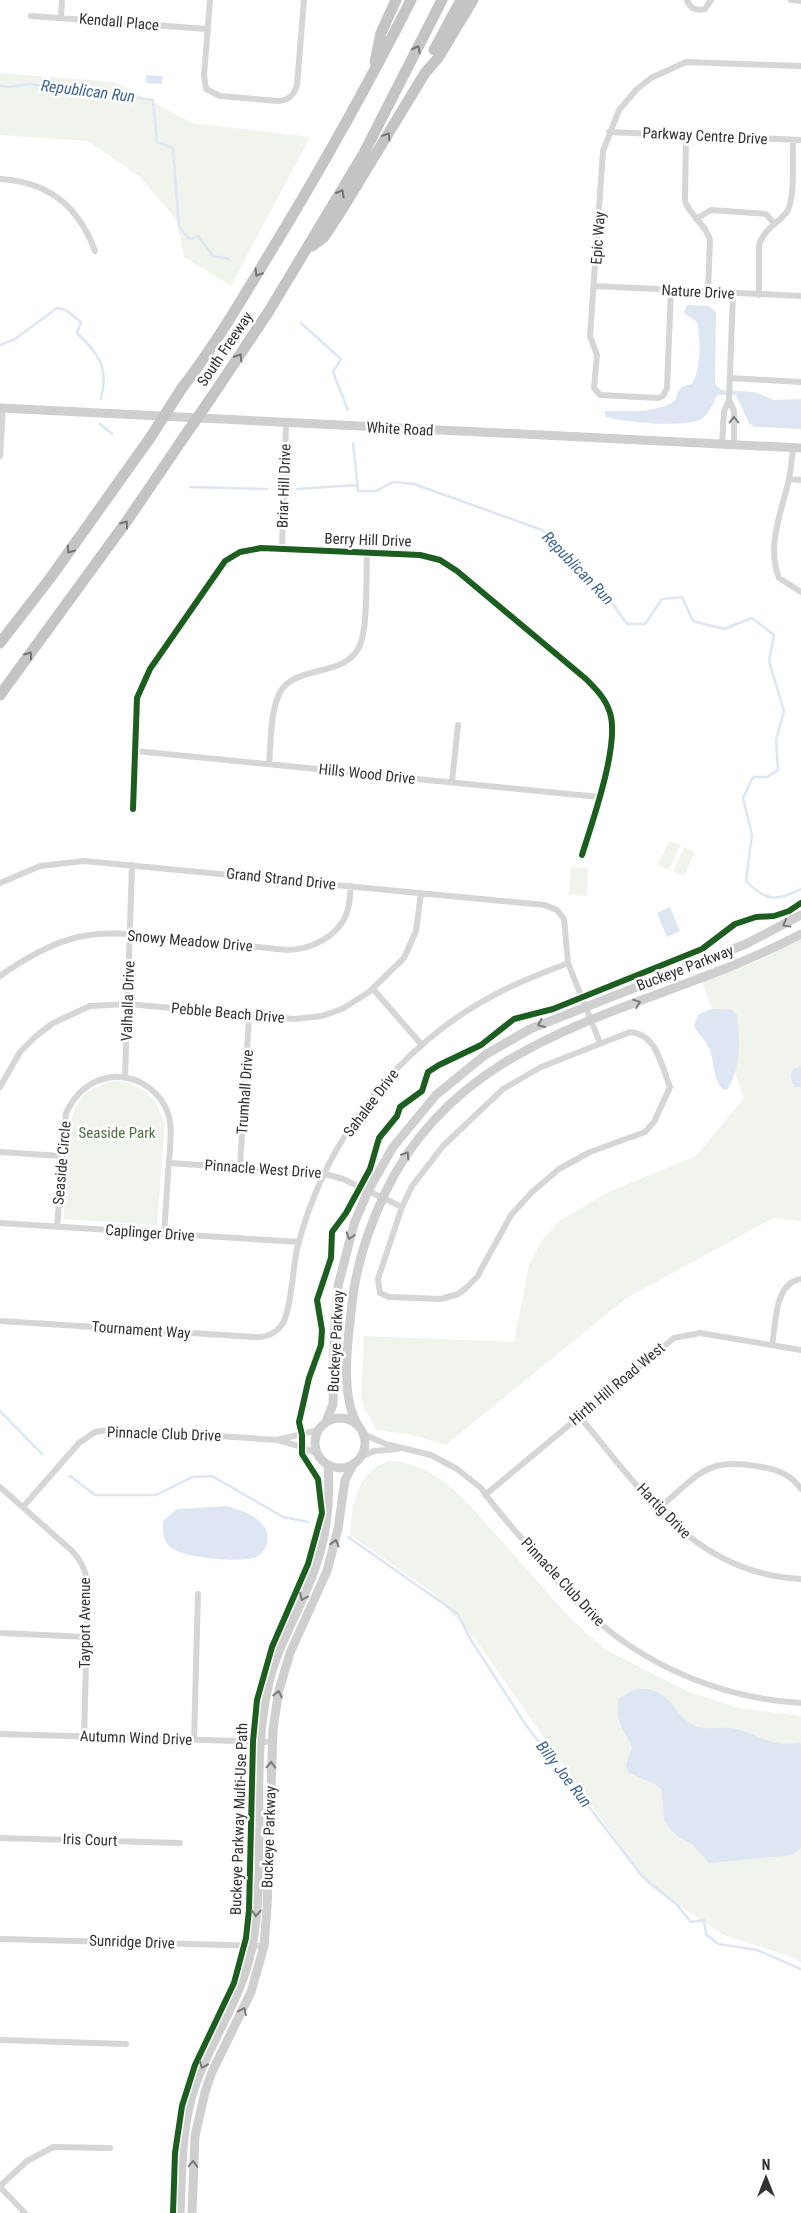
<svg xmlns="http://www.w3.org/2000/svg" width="801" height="2213" font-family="'Roboto Condensed',sans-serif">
	<rect width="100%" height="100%" fill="#fff"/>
	<!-- green -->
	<path fill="#f0f4ed" d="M0,73L115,82L192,123L310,137L231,286L184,257L176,219L139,176L88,141L0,135Z
		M669,841L680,845L669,870L658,865Z
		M684,847L695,852L684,876L673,872Z
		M571,867L588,868L587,896L569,895Z
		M801,938V1221L773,1218L625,1299L446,1445L408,1434L377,1430L365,1410L361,1395L364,1336L514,1342L529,1265L543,1239L561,1220L608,1192L696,1156L744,1098L702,981L763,959Z
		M115,1081L130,1083L145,1091L155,1101L165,1124L157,1225L64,1219C66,1188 62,1116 84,1095C93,1087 104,1084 115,1081Z
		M389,1461L403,1462L425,1470L442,1480L466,1501L571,1619L606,1650L689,1692L739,1708L801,1716V1963L795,1958L724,1935L647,1884L475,1639L432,1592L350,1535C353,1504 355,1473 389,1461Z"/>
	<!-- water -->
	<path fill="#dde6f2" d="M146,75L163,76L162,84L146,83Z
		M687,305L709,306L716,312L715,384L721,390L755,392L774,400L801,399V429L754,427L749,423L736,395H717C716,400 708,414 703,418C688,429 625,422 606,417L604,411C627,411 656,414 676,400C677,389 681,386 692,384C701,369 701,339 697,322L684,313Z
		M670,907L680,931L667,937L657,913Z
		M711,1009L732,1010L737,1015C740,1042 741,1065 728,1089L723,1090C710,1073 716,1065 709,1048C706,1040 698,1035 694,1025L699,1014Z
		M801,1067V1087H795C790,1080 789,1076 794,1068Z
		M227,1506C244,1511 272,1520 267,1543C266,1548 262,1553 258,1556C244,1564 179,1558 169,1546C162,1538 163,1531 163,1521L177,1509Z
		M646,1689C673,1694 671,1710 690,1723C703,1733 720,1725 735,1729C763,1736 769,1747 801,1743V1848L792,1855L709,1863L692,1844L681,1839L671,1830L664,1820L662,1790L656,1785L628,1772L626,1765L632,1747C623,1727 614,1722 619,1698L633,1690Z"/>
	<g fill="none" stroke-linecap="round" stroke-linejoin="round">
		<!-- stream -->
		<path stroke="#dde6f2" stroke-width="2.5" d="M0,86L11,87L29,84L153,100L157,142L173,148L179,226L189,239L199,237L213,256L229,259
			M301,323L341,359L333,372L348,410
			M0,345L15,339L57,308L66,310L81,322L77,333C99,354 109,368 101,399
			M100,424L112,434
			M353,443L358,491H376L393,482L414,484L542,530L606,594L627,624H645L662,599L682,597L693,621L724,629L752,618L774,635L769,661L784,711L776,740L778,770L767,777H753L743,798L752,835L746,881C766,902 777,901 801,889
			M190,487L267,489
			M297,489L357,485
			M0,1411L42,1454
			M70,1476L95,1495H156L192,1477L212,1476L283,1517L308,1522
			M348,1537L458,1614L469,1637L526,1725L642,1876L677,1905L691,1922L704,1920L706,1934L718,1944L757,1950L801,1969"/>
		<!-- street -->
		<path stroke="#d6d6d6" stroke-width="6" d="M210,0L204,76L206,89L220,96L278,101C289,101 294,95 297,85L304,0
			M687,0C690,9 697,11 705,9L711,0
			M791,0L801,1
			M31,16L207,29
			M61,17L62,0
			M609,132L801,140
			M686,135L685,201C690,216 706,224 710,240L708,292
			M0,179C48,182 78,205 95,251
			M696,219L711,210L766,214L774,223
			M595,286L801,296
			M671,290L667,388L663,396L658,398L600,395L594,388L597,355L590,336L603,151L619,110L637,89L651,78L686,62L801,66
			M759,295V245C764,229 776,225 786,213C796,200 792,157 793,140
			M730,378L801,382
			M729,399L734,411V443
			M722,443L724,412L729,399L733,294
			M793,448C792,458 791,469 789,479C782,511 766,545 779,578L801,592
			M0,456L3,408
			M789,479L801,480
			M282,549L286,424
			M136,751L599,797
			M269,764C271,743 270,719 277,699C289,661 345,681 360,645C368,625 366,577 367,553
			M452,782L458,725
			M133,809L137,698L150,669L225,561L240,552L261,548L420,555L440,560L457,571L586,679C596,689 606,699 610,713C620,745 592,822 582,855
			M0,883L40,866L84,861L545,905L557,910L564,919L568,963L600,1043
			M0,976C24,959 49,944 78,937C109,930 142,935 173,939C211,942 249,946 287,950C312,950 341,935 348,909C350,902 350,894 351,886
			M373,989L422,1045
			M630,1032C657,1034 661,1065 670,1087L654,1122L645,1132L590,1152L559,1169L532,1192L511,1215L477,1277L466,1288L458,1294L441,1299L389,1297L380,1293L378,1279L402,1207L412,1186L443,1146L503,1089L541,1067Z
			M125,1078L132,865
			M0,1087L20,1052L36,1036L53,1023L90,1006L128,1004L294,1019L322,1016L342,1009L369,992L404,958L416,931L421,893
			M0,1152L61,1156
			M169,1163L322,1173L343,1179L402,1207
			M240,1167L249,1016
			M0,1223L299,1242
			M57,1227L66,1113C75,1094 90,1080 112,1077C139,1074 166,1095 170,1122C172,1135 170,1148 169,1161C167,1185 166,1209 164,1234
			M0,1321L255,1337C266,1338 277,1333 283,1323C291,1310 293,1267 297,1249C303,1225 312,1200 322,1178C360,1097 425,1028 506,989C526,979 548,971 568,963
			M772,1345C776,1324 774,1283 801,1279
			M579,1416C642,1490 694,1574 801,1579
			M363,1434L386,1444L431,1455L457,1469L481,1488C495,1509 513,1528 529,1547C552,1574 574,1603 602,1625C657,1671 729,1699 801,1703
			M277,1440L318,1430
			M361,1457L374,1451L398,1449
			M0,1487L71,1550C83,1562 87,1574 88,1590L84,1737
			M485,1495L674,1338L700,1333L801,1350
			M23,1507L79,1443L95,1432L114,1429L277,1440L302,1447L317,1454
			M658,1509C699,1475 705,1456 762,1467C779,1470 791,1475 801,1489
			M0,1633L87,1637
			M0,1734L272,1742
			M194,1740L198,1594
			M0,1838L180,1843
			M0,1939L264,1946
			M0,2040L126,2044
			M0,2186L27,2161L53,2147L110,2148
			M0,2187L25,2213"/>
		<!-- secondary -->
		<path stroke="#cfcfcf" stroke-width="9" d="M0,408L801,448
			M315 1443a25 25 0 1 1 50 0a25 25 0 1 1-50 0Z
			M326,1422L333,1404L334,1338L338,1286L354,1224L368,1191L393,1147L436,1095L485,1055L530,1029L746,944L801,915
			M359,1427C339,1397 348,1339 352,1304C356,1264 368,1229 385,1193C465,1024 653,1013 801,934
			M180,2213C182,2170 181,2127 195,2086C212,2038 242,1998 252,1947C268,1862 249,1772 268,1687C276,1648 297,1616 311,1579C326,1542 331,1505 328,1465
			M192,2213L195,2136L205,2092L212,2072L251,1992L264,1946L267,1908L273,1729L279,1690L290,1653L327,1571L338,1529L345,1480L354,1463"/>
		<!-- highway -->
		<path stroke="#c4c4c4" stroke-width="11" d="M434,50L461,0
			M375,62L381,33L396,0
			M312,246L324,237L343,208L425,73L438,58L473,0
			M182,388C213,348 239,304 265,261C317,176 366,89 411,0
			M211,398L269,311L364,153L442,0
			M0,643L51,577L150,438
			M0,695L129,518L184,437"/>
		<!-- highway-bridge -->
		<path stroke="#c4c4c4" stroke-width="11" d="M184,437L211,398
			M150,438L182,388"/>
		<!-- cycleway casing -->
		<g stroke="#fff" stroke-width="9">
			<path id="cycleway" d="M133,809L137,698L150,669L225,561L240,552L261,548L420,555L440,560L457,571L586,679C596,689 606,699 610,713C620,745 592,822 582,855
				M173,2213L175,2153L182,2106L195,2065L234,1983L246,1938L249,1910L253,1741L257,1700L272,1647L308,1564L322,1513L318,1479L302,1454V1435L299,1422L309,1378L321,1345L322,1330L317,1300L331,1258L332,1232L346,1213L370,1169L379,1138L397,1116L400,1107L422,1091L428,1072L439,1065L481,1045L514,1019L553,1009L702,949L735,924L756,917L774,916L789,911L801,903"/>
		</g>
		<!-- cycleway -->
		<use href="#cycleway" stroke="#1b5e20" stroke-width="6"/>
	</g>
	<!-- one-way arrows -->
	<defs><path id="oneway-chevron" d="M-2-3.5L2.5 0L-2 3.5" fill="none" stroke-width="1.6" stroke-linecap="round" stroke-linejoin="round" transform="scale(1.25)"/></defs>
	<g stroke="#747474">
		<use href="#oneway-chevron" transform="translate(417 49) rotate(-63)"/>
		<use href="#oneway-chevron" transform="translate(387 136) rotate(-59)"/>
		<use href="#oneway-chevron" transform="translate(341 193) rotate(-60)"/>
		<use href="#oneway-chevron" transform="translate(258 273) rotate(122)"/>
		<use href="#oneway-chevron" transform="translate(239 357) rotate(-57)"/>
		<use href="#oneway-chevron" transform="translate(125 524) rotate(-54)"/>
		<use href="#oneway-chevron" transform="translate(70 550) rotate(125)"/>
		<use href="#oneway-chevron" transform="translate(29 655) rotate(-54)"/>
	</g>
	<use stroke="#7c7c7c" href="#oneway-chevron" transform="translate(734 420) rotate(-90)"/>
	<g stroke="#797979">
		<use href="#oneway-chevron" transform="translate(786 924) rotate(151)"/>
		<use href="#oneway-chevron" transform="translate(637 1003) rotate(-21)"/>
		<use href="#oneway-chevron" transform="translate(541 1024) rotate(156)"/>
		<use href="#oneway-chevron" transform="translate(406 1155) rotate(-57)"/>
		<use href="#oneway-chevron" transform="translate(350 1236) rotate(108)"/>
		<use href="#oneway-chevron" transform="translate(335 1543) rotate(-76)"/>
		<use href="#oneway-chevron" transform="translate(303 1597) rotate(115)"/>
		<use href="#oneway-chevron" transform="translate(278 1694) rotate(-78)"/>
		<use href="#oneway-chevron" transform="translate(271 1765) rotate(-88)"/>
		<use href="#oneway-chevron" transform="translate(256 1913) rotate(93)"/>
		<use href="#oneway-chevron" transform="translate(243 2011) rotate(-65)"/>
		<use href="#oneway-chevron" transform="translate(203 2065) rotate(113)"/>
		<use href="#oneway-chevron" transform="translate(193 2164) rotate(-88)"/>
	</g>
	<g text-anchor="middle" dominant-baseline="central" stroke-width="5" stroke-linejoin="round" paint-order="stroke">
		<!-- street labels -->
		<g font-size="15" fill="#323232" stroke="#fff">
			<text transform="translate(119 22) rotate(5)">Kendall Place</text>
			<text transform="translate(705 136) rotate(3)">Parkway Centre Drive</text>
			<text transform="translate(598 238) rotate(-86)">Epic Way</text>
			<text transform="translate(698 292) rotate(3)">Nature Drive</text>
			<text transform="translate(225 349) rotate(-56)">South Freeway</text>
			<text transform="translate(400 429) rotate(3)">White Road</text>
			<text transform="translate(284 486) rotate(-88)">Briar Hill Drive</text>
			<text transform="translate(368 540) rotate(2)">Berry Hill Drive</text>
			<text transform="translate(367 774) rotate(6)">Hills Wood Drive</text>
			<text transform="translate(281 879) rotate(6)">Grand Strand Drive</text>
			<text transform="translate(190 941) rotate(5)">Snowy Meadow Drive</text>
			<text transform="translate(685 968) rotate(-21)">Buckeye Parkway</text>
			<text transform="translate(128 1001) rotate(-88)">Valhalla Drive</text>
			<text transform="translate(228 1013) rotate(5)">Pebble Beach Drive</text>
			<text transform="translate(245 1092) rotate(-86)">Trumhall Drive</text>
			<text transform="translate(371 1103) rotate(-53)">Sahalee Drive</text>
			<text transform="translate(62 1163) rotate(-85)">Seaside Circle</text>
			<text transform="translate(263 1169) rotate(4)">Pinnacle West Drive</text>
			<text transform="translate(150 1233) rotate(4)">Caplinger Drive</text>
			<text transform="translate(141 1330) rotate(4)">Tournament Way</text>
			<text transform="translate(336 1341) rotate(-87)">Buckeye Parkway</text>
			<text transform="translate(617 1384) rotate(-40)">Hirth Hill Road West</text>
			<text transform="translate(164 1434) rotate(2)">Pinnacle Club Drive</text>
			<text transform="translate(664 1511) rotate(46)">Hartig Drive</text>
			<text transform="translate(563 1582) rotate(47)">Pinnacle Club Drive</text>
			<text transform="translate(85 1623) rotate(-90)">Tayport Avenue</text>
			<text transform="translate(136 1738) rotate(2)">Autumn Wind Drive</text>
			<text transform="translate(239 1819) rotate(-88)">Buckeye Parkway Multi-Use Path</text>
			<text transform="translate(269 1837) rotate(-88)">Buckeye Parkway</text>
			<text transform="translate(90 1840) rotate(2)">Iris Court</text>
			<text transform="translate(132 1942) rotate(2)">Sunridge Drive</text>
		</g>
		<!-- park labels -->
		<g font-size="15" fill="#4d6f3f" stroke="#fff">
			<text x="117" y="1133">Seaside Park</text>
		</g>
		<!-- water labels -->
		<g font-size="16" font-style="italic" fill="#3f6695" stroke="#fff">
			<text transform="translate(88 91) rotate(7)">Republican Run</text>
			<text transform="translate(578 568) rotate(46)">Republican Run</text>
			<text transform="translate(564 1774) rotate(52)">Billy Joe Run</text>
		</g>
	</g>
	<!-- north arrow -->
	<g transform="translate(766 2178)" stroke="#ffffff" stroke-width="4" paint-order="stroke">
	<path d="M0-4L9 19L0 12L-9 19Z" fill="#323232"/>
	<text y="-8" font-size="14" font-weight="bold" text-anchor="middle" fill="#323232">N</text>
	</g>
</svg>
